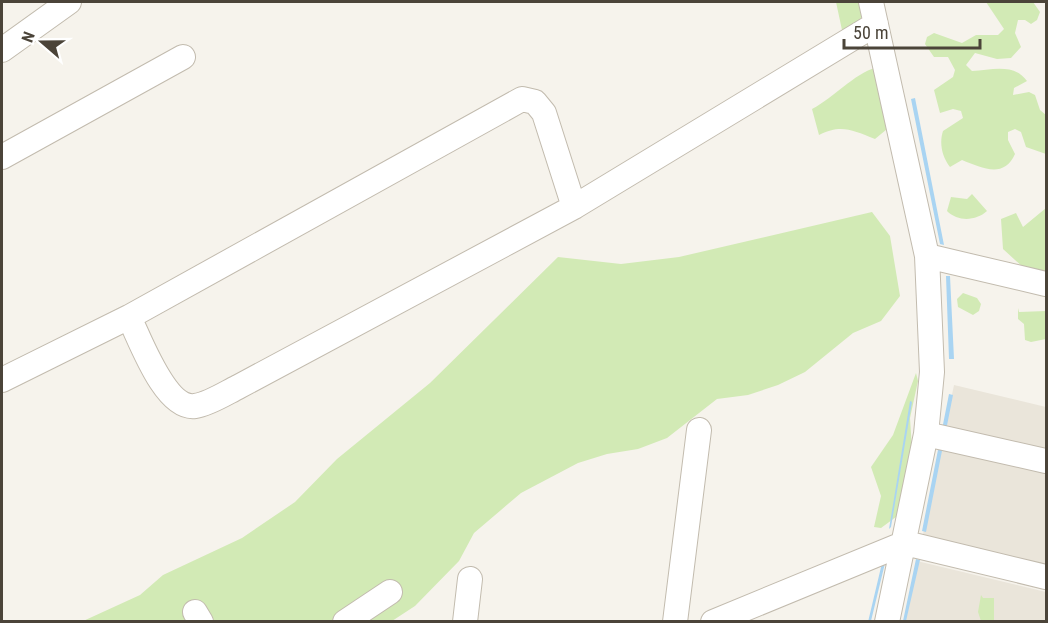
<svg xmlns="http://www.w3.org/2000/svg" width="1048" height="623" font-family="'Roboto Condensed',sans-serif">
	<rect width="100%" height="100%" fill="#f6f3ec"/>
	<!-- residential -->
	<path fill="#eae5da" d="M954,385L1046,407V574L921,544Z
		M917,561L1046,592V621L905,622Z"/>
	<!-- green -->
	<path fill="#d2eab5" d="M836,2H863L861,18L852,39L828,47L842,30Z
		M986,2H1033L1040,12L1037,20L1031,24L1025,20H1018L1015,33L1021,47L1011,58L997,59L975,53L966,65L972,71C992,70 1014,63 1027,81L1014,88L1013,95L1029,92L1035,95L1040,110L1046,115V154L1026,147L1021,132L1015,129L1008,132V140L1015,154C1004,179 982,168 962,160L950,167C942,157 939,143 943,131L963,118L961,111L953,109L940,113L934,90L953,77L955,70L948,57H934L925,44L927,37L934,33L962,43L976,35H998L1004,29Z
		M877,67L898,120L875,139C852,130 841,124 819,135L812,109C835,97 852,75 877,67Z
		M972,194L987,211C976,221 958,222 947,211L951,197L967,199Z
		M1046,208V280L1025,269L1003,249L1001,219L1016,213L1023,227Z
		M872,212L890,236L900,296L881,321L853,333L805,372L778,385L748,395L717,399L667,438L638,449L607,454L578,463L521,493L474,533L459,561L415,606L392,621L81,622L140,595L163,575L242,538L295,502L337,459L430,383L558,257L621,264L679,257Z
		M963,293L977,298L981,304L979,311L973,315L958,307L957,299Z
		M1018,308L1019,312L1046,311V339L1031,342L1025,340L1024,324L1018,319Z
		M916,373L918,381L910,418L913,466L900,514L881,528L874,527L881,496L871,467L893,435Z
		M981,595L983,598H994V621H981L978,612Z"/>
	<!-- water -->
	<path fill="#a9d4f2" d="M915,98L944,245L940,244L911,99Z
		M946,276H950L954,359H949Z
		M949,394L953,395L926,532L922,531Z
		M910,401L912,402L891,527L889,529Z
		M886,559L871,621L868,622L882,563Z
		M916,559L920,560L906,621H903Z"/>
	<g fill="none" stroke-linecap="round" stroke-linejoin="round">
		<!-- minor casing -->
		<g stroke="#c2bbae" stroke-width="26">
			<path id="minor" d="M871,2L927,256L932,372L926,434L887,622
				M2,50L69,2
				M2,157L183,57
				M927,256L1046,284
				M129,317C140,339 165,410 195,406C209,404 226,393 238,387L574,207L876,24
				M2,380L129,317L522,99L535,102L544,113L574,207
				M926,434L1046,461
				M195,612L201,622
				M345,622L390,592
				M465,622L470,579
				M675,622L699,430
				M713,622L905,543L1046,577"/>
		</g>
		<!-- minor -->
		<use href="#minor" stroke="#fff" stroke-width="24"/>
	</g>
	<!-- border -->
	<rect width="1048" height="623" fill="none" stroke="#4b4439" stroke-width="6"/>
	<!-- north arrow -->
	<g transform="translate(42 42) rotate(290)" stroke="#ffffff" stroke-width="4.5" paint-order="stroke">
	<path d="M0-4.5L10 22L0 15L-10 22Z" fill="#4b4439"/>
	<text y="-9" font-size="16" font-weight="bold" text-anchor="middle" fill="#4b4439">N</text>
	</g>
	<!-- scale -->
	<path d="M844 39v9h136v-9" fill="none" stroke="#4b4439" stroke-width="3"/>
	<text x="853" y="39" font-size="18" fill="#4b4439" stroke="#ffffff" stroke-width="4.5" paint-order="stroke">50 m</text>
</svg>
